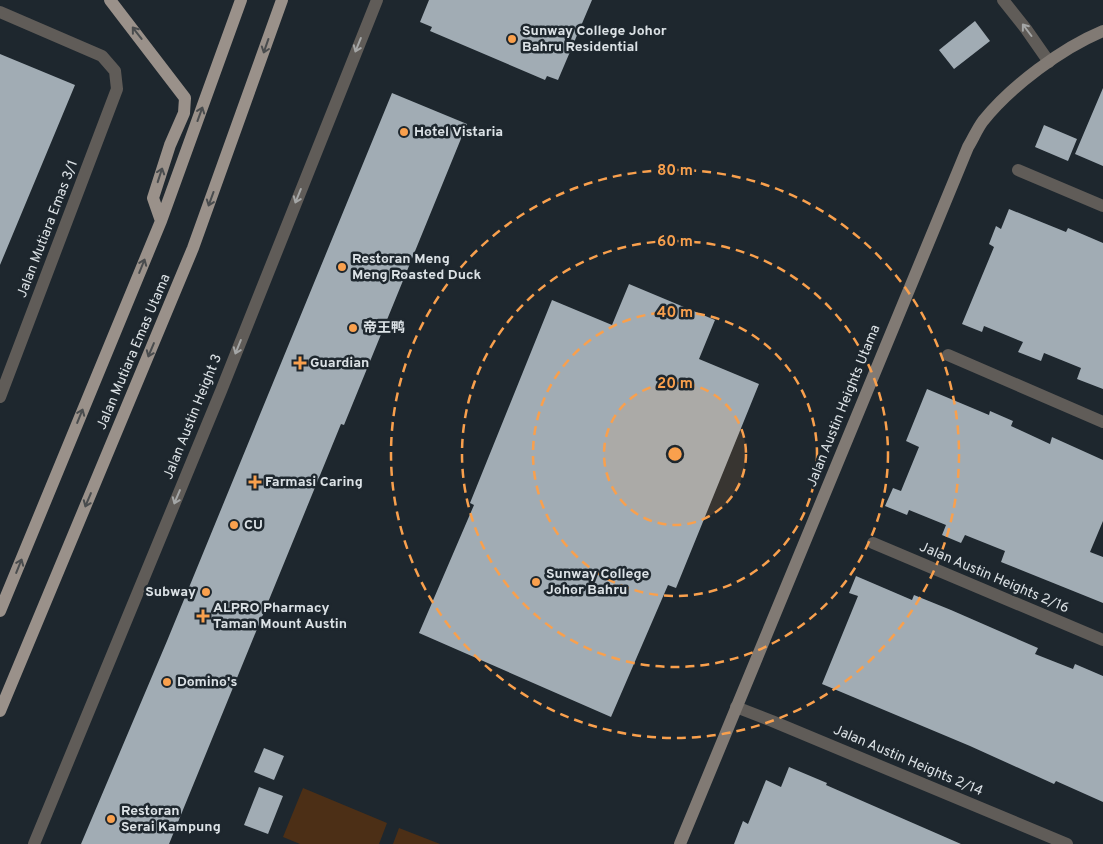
<svg xmlns="http://www.w3.org/2000/svg" width="1103" height="844" font-family="Overpass,'Noto Sans SC',sans-serif">
	<rect width="100%" height="100%" fill="#1e272e"/>
	<!-- green -->
	<path fill="#4c2f16" d="M303,788L387,823L379,844H300L283,837Z
		M399,828L440,844H393Z"/>
	<!-- building -->
	<path fill="#a1acb4" d="M429,0H592L558,80L547,76L545,80L430,31L432,27L420,22Z
		M975,21L990,41L954,69L939,50Z
		M0,54L75,85L0,265Z
		M1103,88V166L1075,154Z
		M392,93L467,124L344,425L341,424L169,844H81L167,641Z
		M1044,125L1077,139L1068,161L1035,147Z
		M1009,209L1066,232L1068,228L1103,243V389L1077,379L1081,368L1044,353L1041,361L1018,352L1023,342L984,326L982,332L962,324L994,247L989,244L996,226L1001,229Z
		M629,284L715,320L699,359L759,384L676,588L668,585L611,717L419,633L474,505L470,503L552,300L612,325Z
		M927,389L989,415L990,411L1013,421L1011,426L1050,444L1052,437L1103,460V521L1090,552L1103,557V603L1001,562L1005,551L965,535L961,543L942,535L946,525L909,510L907,515L885,506L893,488L901,491L919,447L906,441Z
		M856,576L912,600L914,595L951,610L1038,648L1035,654L1073,669L1075,664L1103,676V802L1056,781L1054,784L970,746L822,684L858,596L849,593Z
		M264,748L284,756L274,780L254,772Z
		M789,767L827,783L826,785L867,803L961,844H734L743,821L748,824L766,780L781,787Z
		M259,787L283,796L268,834L244,825Z"/>
	<g fill="none" stroke-linecap="round" stroke-linejoin="round">
		<!-- street -->
		<path stroke="#605c58" stroke-width="12" d="M1003,0L1026,29L1049,62
			M0,12L102,56L115,71L117,89L0,397
			M1018,170L1103,206
			M948,355L1103,422
			M873,543L1103,640
			M736,707L772,721L1067,844
			M34,844L221,391L377,0"/>
		<!-- secondary -->
		<path stroke="#817a74" stroke-width="12" d="M680,844L968,147C973,139 977,129 983,121C1011,86 1062,48 1103,31"/>
		<!-- primary -->
		<path stroke="#9a918a" stroke-width="12" d="M110,0L185,98L184,113L170,145L153,198L161,221
			M0,611L161,221L241,0
			M0,711L193,248L282,0"/>
	</g>
	<!-- one-way arrows -->
	<defs><path id="oneway-shaft" d="M-6 0H5M1.5-3L5.5 0L1.5 3" fill="none" stroke-width="1.6" stroke-linecap="round" stroke-linejoin="round" transform="scale(1.25)"/></defs>
	<g stroke="#a4a6a6">
		<use href="#oneway-shaft" transform="translate(1027 30) rotate(-127)"/>
		<use href="#oneway-shaft" transform="translate(358 45) rotate(112)"/>
		<use href="#oneway-shaft" transform="translate(298 196) rotate(112)"/>
		<use href="#oneway-shaft" transform="translate(238 347) rotate(112)"/>
		<use href="#oneway-shaft" transform="translate(177 497) rotate(113)"/>
	</g>
	<g stroke="#494c4e">
		<use href="#oneway-shaft" transform="translate(137 33) rotate(-128)"/>
		<use href="#oneway-shaft" transform="translate(266 46) rotate(109)"/>
		<use href="#oneway-shaft" transform="translate(200 114) rotate(-70)"/>
		<use href="#oneway-shaft" transform="translate(160 175) rotate(-72)"/>
		<use href="#oneway-shaft" transform="translate(211 199) rotate(110)"/>
		<use href="#oneway-shaft" transform="translate(142 266) rotate(-68)"/>
		<use href="#oneway-shaft" transform="translate(151 350) rotate(113)"/>
		<use href="#oneway-shaft" transform="translate(80 416) rotate(-68)"/>
		<use href="#oneway-shaft" transform="translate(88 500) rotate(113)"/>
		<use href="#oneway-shaft" transform="translate(19 566) rotate(-68)"/>
	</g>
	<!-- distance rings -->
	<circle cx="675" cy="454" r="71" fill="#f9a04d" fill-opacity=".12"/>
	<g fill="none" stroke="#f9a04d" stroke-width="2.5" stroke-dasharray="9 6">
		<circle cx="675" cy="454" r="71"/>
		<circle cx="675" cy="454" r="142"/>
		<circle cx="675" cy="454" r="213"/>
		<circle cx="675" cy="454" r="284"/>
	</g>
	<!-- markers -->
	<g fill="#f9a04d" stroke="#1e272e" stroke-width="2">
		<circle cx="512" cy="39" r="5"/>
		<circle cx="404" cy="132" r="5"/>
		<circle cx="342" cy="267" r="5"/>
		<circle cx="353" cy="328" r="5"/>
		<path d="M297.5 355.5h5v5h5v5h-5v5h-5v-5h-5v-5h5z"/>
		<path d="M252.5 474.5h5v5h5v5h-5v5h-5v-5h-5v-5h5z"/>
		<circle cx="234" cy="525" r="5"/>
		<circle cx="536" cy="582" r="5"/>
		<circle cx="206" cy="592" r="5"/>
		<path d="M200.5 608.5h5v5h5v5h-5v5h-5v-5h-5v-5h5z"/>
		<circle cx="167" cy="682" r="5"/>
		<circle cx="111" cy="819" r="5"/>
	</g>
	<g text-anchor="middle" dominant-baseline="central" stroke-width="5" stroke-linejoin="round" paint-order="stroke">
		<!-- poi labels -->
		<g font-size="14" font-weight="bold" fill="#dce2e6" stroke="#1e272e" text-anchor="start">
			<text x="522" y="31">Sunway College Johor<tspan x="522" dy="16">Bahru Residential</tspan></text>
			<text x="414" y="132">Hotel Vistaria</text>
			<text x="352" y="259">Restoran Meng<tspan x="352" dy="16">Meng Roasted Duck</tspan></text>
			<text x="363" y="328">帝王鸭</text>
			<text x="310" y="363">Guardian</text>
			<text x="265" y="482">Farmasi Caring</text>
			<text x="244" y="525">CU</text>
			<text x="546" y="574">Sunway College<tspan x="546" dy="16">Johor Bahru</tspan></text>
			<text x="196" y="592" text-anchor="end">Subway</text>
			<text x="213" y="608">ALPRO Pharmacy<tspan x="213" dy="16">Taman Mount Austin</tspan></text>
			<text x="177" y="682">Domino's</text>
			<text x="121" y="811">Restoran<tspan x="121" dy="16">Serai Kampung</tspan></text>
		</g>
		<!-- street labels -->
		<g font-size="14" fill="#dce2e6" stroke="#1e272e">
			<text transform="translate(48 229) rotate(-69)">Jalan Mutiara Emas 3/1</text>
			<text transform="translate(134 352) rotate(-67)">Jalan Mutiara Emas Utama</text>
			<text transform="translate(844 406) rotate(-68)">Jalan Austin Heights Utama</text>
			<text transform="translate(193 417) rotate(-68)">Jalan Austin Height 3</text>
			<text transform="translate(994 578) rotate(23)">Jalan Austin Heights 2/16</text>
			<text transform="translate(908 761) rotate(23)">Jalan Austin Heights 2/14</text>
		</g>
	</g>
	<circle cx="675" cy="454" r="8" fill="#f9a04d" stroke="#1e272e" stroke-width="2.5"/>
	<g font-size="15" text-anchor="middle" font-weight="bold" fill="#f9a04d" stroke="#1e272e" stroke-width="5" stroke-linejoin="round" paint-order="stroke">
		<text x="675" y="175">80 m</text>
		<text x="675" y="246">60 m</text>
		<text x="675" y="317">40 m</text>
		<text x="675" y="388">20 m</text>
	</g>
</svg>
